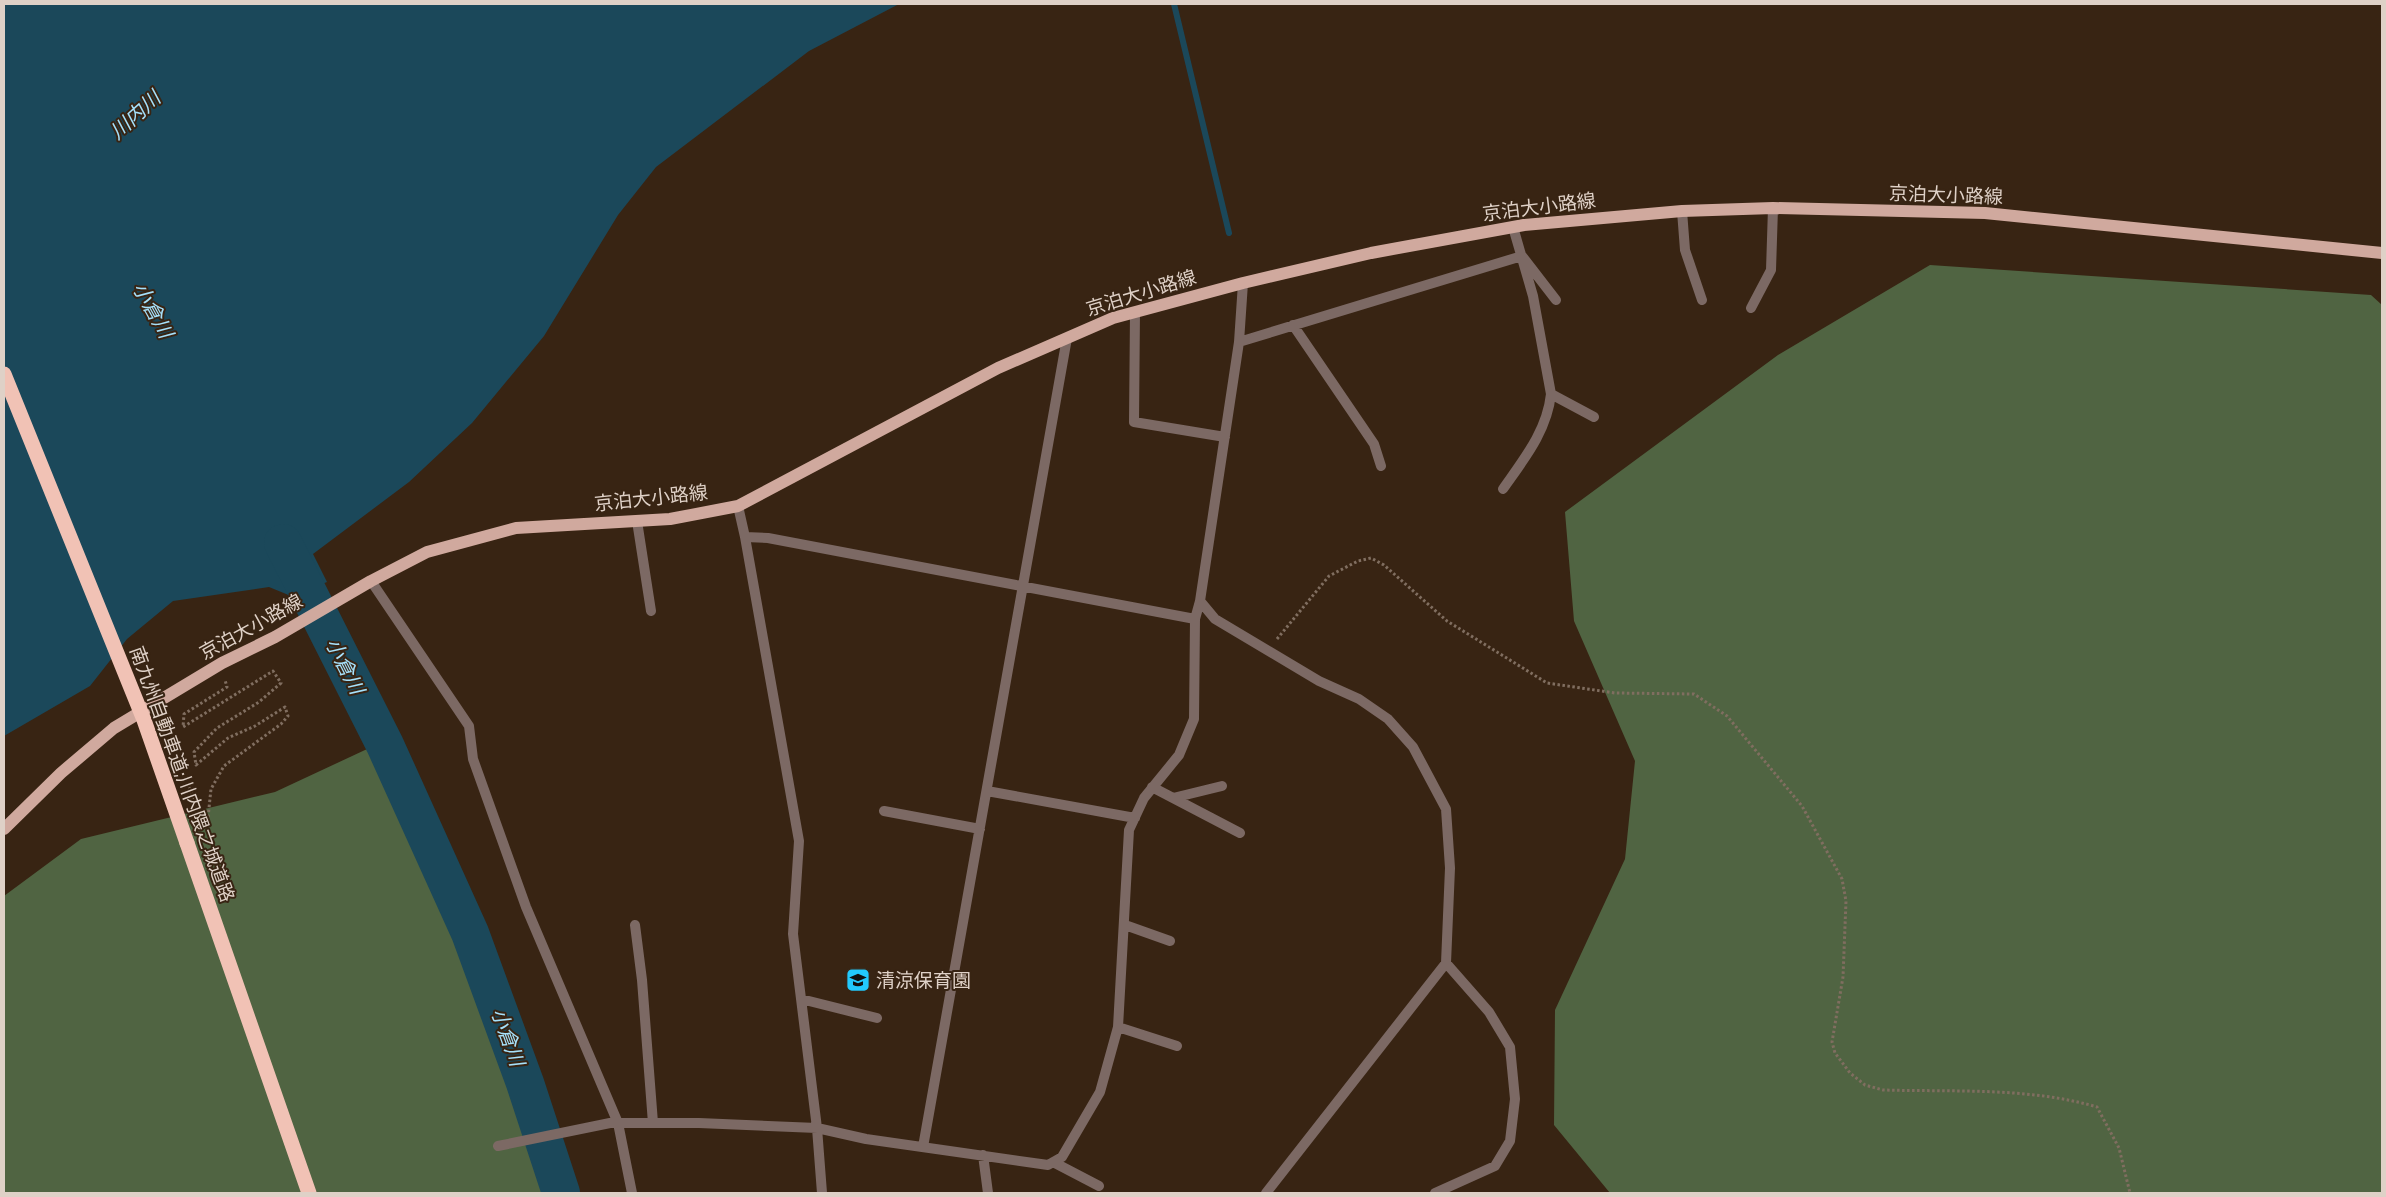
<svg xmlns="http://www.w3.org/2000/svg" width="2386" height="1197" font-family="'Zilla Slab','Noto Sans JP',serif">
	<rect width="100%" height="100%" fill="#382413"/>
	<!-- forest -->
	<path fill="#506442" d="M1930,265L2371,295L2382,305V1193H1610L1554,1125L1555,1010L1625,859L1635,761L1574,621L1565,512L1778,355Z
		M380,743L565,1193H4V896L81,839L275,792Z"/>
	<!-- water -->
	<path fill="#1b485a" d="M4,4H899L809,51L656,167L618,215L544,336L472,423L409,482L313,554L327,582L291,596L269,587L173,601L127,639L90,686L4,736Z"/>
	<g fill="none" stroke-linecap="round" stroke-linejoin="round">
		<!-- stream -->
		<path stroke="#1b485a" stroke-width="6" d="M1174,4L1229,233"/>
		<!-- river -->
		<path stroke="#1b485a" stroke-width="38" d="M283,543L385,745L470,933L525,1083L561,1193"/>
		<!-- path -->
		<path stroke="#806e60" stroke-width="3" stroke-dasharray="2.5 2.5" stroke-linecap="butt" d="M1277,639L1329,576L1358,561L1371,558L1384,565L1447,621L1547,683L1615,693L1694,694L1727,716L1802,806L1842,879L1846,901L1843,977L1832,1042L1835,1053L1850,1073L1865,1085L1883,1090C1954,1092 2029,1087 2097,1107L2119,1148L2130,1193
			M207,827L211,789L224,766L281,724L288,716L285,707L255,726L228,738L196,765L194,752L217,728L259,702L281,683L273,671L183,727L184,714L227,687L225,680"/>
		<!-- street -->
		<path stroke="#7c6964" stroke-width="10" d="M1682,211L1685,250L1702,300
			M1513,227L1533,296L1551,394L1594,417
			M1751,308L1771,270L1773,208
			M1135,312L1134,422L1225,437
			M1293,325L1374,444L1381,466
			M1239,342L1522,256L1556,300
			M1503,489C1524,459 1547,431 1551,394
			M738,506L745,537L799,841L793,934L817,1128L822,1193
			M637,521L651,611
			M745,537L768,538L1195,619
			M371,581L469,726L473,759L526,907L618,1123L632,1193
			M1200,601L1215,619L1319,681L1359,699L1388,719L1413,747L1446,809L1450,868L1446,963L1266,1193
			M1152,787L1240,833
			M987,791L1135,818
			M1173,798L1222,786
			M884,811L980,829
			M635,925L642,980L653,1123
			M1125,925L1170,941
			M801,999L877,1018
			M1118,1027L1177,1046
			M498,1146L610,1123H699L817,1128L866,1139L1048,1165L1062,1157L1100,1092L1118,1027L1129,830L1144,798L1179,755L1194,719L1195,619L1200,601L1239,342L1243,283
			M923,1147L1067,338
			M983,1155L988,1193
			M1053,1162L1099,1186
			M1435,1193L1495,1166L1510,1141L1515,1099L1510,1047L1489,1012L1446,963"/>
		<!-- primary -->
		<path stroke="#d0a99e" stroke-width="12" d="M4,829L61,773L114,728L222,663L275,637L371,581L427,552L516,528L670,519L738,506L998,368L1113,318L1243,283L1371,253L1524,225L1682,211L1773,208L1985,213L2382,253"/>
		<!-- highway -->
		<path stroke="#f1c2b5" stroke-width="15" d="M187,843L309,1193"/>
		<!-- path-bridge -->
		<path stroke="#806e60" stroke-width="3" stroke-dasharray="2.5 2.5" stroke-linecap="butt" d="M185,778L207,827"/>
		<!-- highway-bridge -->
		<path stroke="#f1c2b5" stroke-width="15" d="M4,374L144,720L187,843"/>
	</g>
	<!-- icons -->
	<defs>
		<g id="school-square" transform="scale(1.25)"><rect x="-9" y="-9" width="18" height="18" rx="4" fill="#22c9fd" stroke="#382413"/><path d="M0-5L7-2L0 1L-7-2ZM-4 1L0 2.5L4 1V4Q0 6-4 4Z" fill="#111"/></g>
	</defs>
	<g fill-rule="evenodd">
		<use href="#school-square" x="858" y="980"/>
	</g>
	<g text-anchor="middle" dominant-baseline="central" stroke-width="4" stroke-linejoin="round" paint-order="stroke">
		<!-- street labels -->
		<g font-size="19" fill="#dfd1c7" stroke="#382413">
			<text transform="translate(1946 195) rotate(2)">京泊大小路線</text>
			<text transform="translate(1539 207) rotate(-7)">京泊大小路線</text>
			<text transform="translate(1141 293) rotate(-17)">京泊大小路線</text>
			<text transform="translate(651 498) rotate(-6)">京泊大小路線</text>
			<text transform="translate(251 627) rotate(-29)">京泊大小路線</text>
			<text transform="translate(182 774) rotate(70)">南九州自動車道;川内隈之城道路</text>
		</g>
		<!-- poi labels -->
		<g font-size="19" fill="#dfd1c7" stroke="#382413" text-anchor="start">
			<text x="876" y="980">清涼保育園</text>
		</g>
		<!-- water labels -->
		<g font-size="20" font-style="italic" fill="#a6e1fb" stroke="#382413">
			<text transform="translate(135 115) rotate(-42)">川内川</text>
			<text transform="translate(153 310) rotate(61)">小倉川</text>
			<text transform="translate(345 666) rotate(63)">小倉川</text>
			<text transform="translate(508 1037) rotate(70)">小倉川</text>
		</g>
	</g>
	<!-- border -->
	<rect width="2386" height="1197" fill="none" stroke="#dfd1c7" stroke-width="10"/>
</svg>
